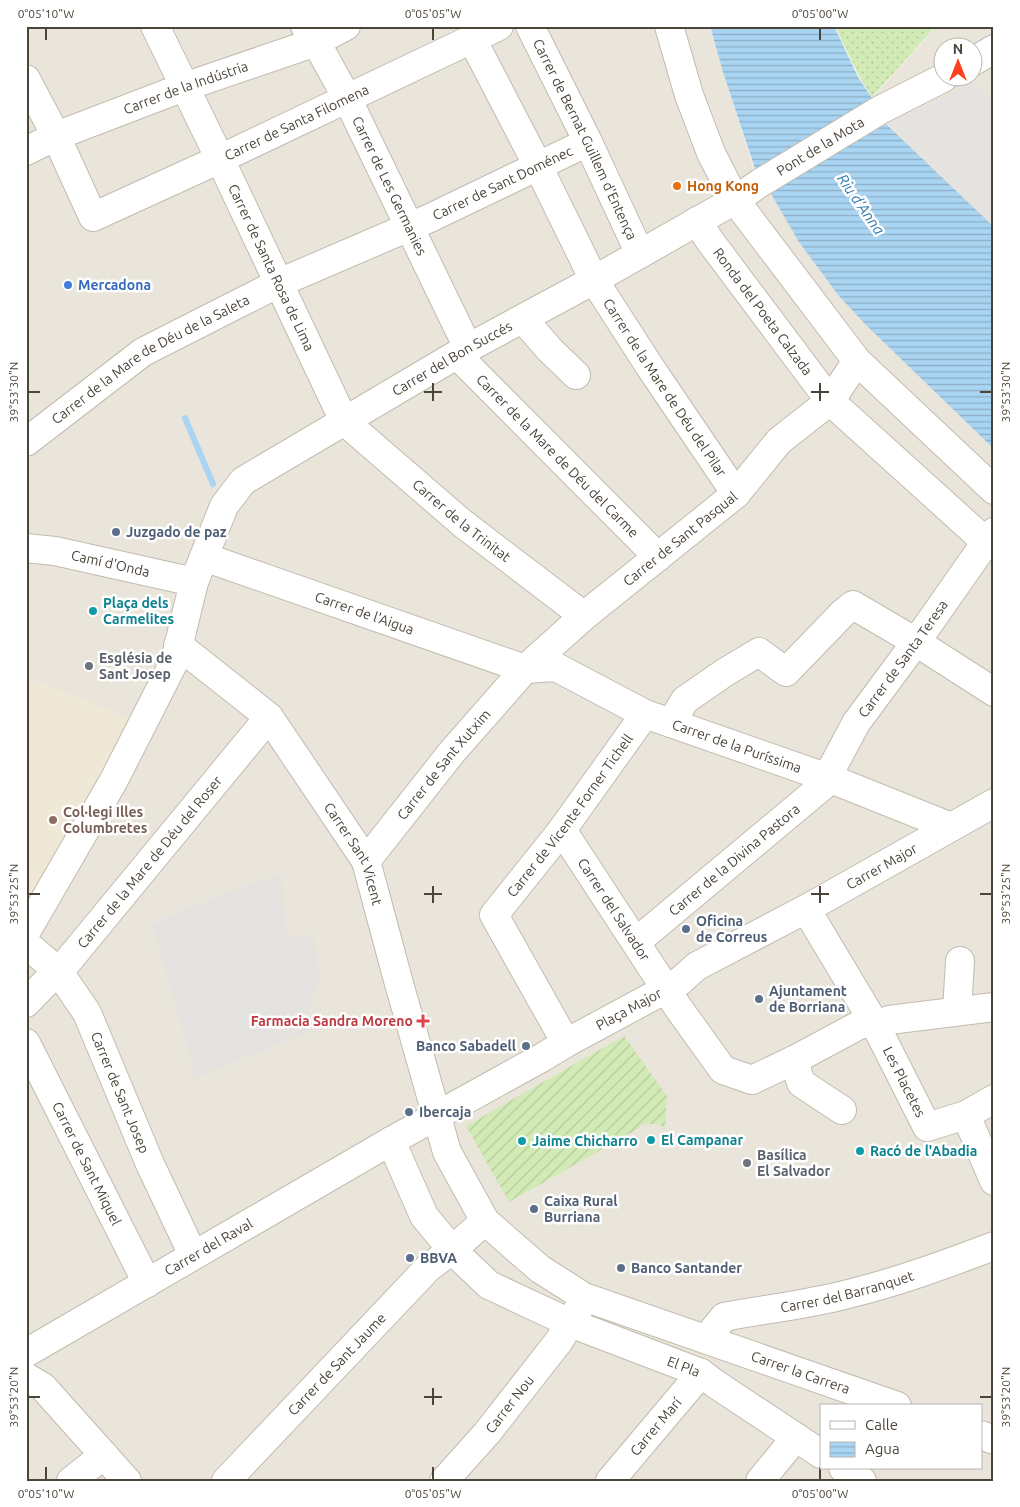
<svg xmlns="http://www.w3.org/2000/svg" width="1020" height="1507" font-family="Ubuntu,sans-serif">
	<defs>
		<pattern id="grass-dots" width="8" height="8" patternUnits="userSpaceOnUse" patternTransform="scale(1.25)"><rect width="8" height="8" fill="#d2eab5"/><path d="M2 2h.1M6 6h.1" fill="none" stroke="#b6ca9c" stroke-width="1.8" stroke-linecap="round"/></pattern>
		<pattern id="garden-furrows" width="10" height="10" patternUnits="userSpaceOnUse" patternTransform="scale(1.25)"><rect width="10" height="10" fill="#d2eab5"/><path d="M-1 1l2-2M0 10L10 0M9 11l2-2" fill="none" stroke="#b6ca9c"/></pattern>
		<pattern id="water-rules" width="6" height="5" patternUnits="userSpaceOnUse" patternTransform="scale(1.25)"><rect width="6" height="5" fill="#a9d4f2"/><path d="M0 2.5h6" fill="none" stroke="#8caec5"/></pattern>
	</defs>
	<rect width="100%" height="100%" fill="#f6f3ec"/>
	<!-- residential -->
	<path fill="#eae5da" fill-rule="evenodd" d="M26,26H709L754,170L872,98L937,26H994V1481H26ZM942,48H972V78H942ZM821,1406H981V1468H821Z"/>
	<!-- education -->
	<path fill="#efe8d6" d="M26,677L130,719L120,746L26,913Z"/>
	<!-- grass -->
	<path fill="url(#grass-dots)" d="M835,26H936L872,97L859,76Z"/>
	<!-- garden -->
	<path fill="url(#garden-furrows)" d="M624,1036L667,1096L665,1129L659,1124H643L634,1131L509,1202L466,1126Z"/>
	<!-- parking -->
	<path fill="#e5e3e0" d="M973,82L994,101V226L888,123Z
		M282,873L285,921L288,938L313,935L320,976L309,1010L311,1020L307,1021L311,1031L196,1078L152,925L185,909Z"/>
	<!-- water -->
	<path fill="url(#water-rules)" d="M710,26H834L858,77L872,98L755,169L723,72Z
		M886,124L994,227V449L865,324L839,296L799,242L770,192Z"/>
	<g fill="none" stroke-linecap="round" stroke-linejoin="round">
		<!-- stream -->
		<path stroke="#a9d4f2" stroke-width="6" d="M185,418L213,484"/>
		<!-- minor casing -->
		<g stroke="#c2bbae" stroke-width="30">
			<g id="minor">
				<path id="s1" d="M155,26L220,159L344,421L462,523L584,616"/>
				<path id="s2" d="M305,26L316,42L347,98L468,348"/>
				<path id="s3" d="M530,26L588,142L640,254"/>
				<path d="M669,26L689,95L711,153L735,200L857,361L994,490"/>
				<path id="s4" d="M472,39L538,166L594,280L650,367L736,494"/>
				<path d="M972,62L994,49"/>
				<path id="s5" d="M26,79L56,136L93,217L220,159L499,26"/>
				<path id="s6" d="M26,151L56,136L184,87L316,42L346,26"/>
				<path id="s7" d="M697,221L710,241L830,401L986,542L994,532"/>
				<path d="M523,319L550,350L576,375"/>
				<path id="s8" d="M458,356L658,557"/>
				<path id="s9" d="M26,442L143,352L279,283L430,218L588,142"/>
				<path id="s10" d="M26,548L55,551L194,582"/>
				<path id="s11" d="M204,557L525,669L556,667L645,714L831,779L951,827"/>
				<path id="s12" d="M178,645L269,717L366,861L398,980L447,1152L485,1221L540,1269L584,1297L897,1406"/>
				<path d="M671,723L685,700L724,673L759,652L786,672L843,613L853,605L916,642L994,692"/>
				<path id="s13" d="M562,830L677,1006L723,1070L752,1080L794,1060L863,1023L876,1026"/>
				<path id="s14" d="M366,861L452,752L525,669L584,616L736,494L779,441L830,401L857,361"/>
				<path id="s15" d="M806,909L876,1026L927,1127L966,1115L994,1099"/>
				<path id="s16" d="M26,932L114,780L175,660L194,582L224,506L243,481L468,348L594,280L735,200L760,183L880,110L943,78"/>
				<path id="s17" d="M636,942L831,779V770L856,723L916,642L986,542"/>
				<path id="s18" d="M26,944L59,972L87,1013L150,1164L193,1255"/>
				<path id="s19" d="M26,1003L51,977L59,972L269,717"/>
				<path d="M957,1011L960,961"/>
				<path d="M876,1026L889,1020L994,1007"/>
				<path id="s20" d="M26,1043L147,1283"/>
				<path id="s21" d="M566,1043L494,915L562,830L645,714"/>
				<path d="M794,1060L801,1083L842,1110"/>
				<path d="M966,1115L994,1181"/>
				<path id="s22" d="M391,1141L424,1216L452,1250L489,1285L570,1323L701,1373L714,1383L821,1454"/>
				<path id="s23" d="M706,1339L724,1317C765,1309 807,1305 848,1294C898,1282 946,1264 994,1246"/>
				<path id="s24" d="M26,1353L391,1141L543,1057L566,1043L679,982L697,966L806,909L994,803"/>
				<path d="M26,1377L43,1387L127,1481"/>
				<path d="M981,1435L994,1440"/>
				<path d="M843,1468L862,1481"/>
				<path d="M71,1481L104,1455"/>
				<path id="s25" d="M226,1481L428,1268L452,1250L485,1221"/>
				<path id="s26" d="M444,1481L487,1433L559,1341L579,1308"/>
				<path id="s27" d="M610,1481L701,1373"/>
				<path d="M760,1481L796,1437"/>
			</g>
		</g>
		<!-- minor -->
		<use href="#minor" stroke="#fff" stroke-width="28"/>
	</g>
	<!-- ticks -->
	<path fill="none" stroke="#4b4439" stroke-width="2" d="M46,28V40M433,28V40M820,28V40M433,383V401M820,383V401M28,392H40M424,392H442M811,392H829M980,392H992M433,886V903M820,886V903M28,894H40M424,894H442M811,894H829M980,894H992M433,1388V1405M28,1397H40M424,1397H442M980,1397H992M46,1467V1480M433,1467V1480M820,1467V1480"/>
	<!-- markers -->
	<circle fill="#e8710a" stroke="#fff" stroke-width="2" cx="677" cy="186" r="5"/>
	<circle fill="#3f7fe0" stroke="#fff" stroke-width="2" cx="68" cy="285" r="5"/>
	<g fill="#5c6f8a" stroke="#fff" stroke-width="2">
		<circle cx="116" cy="532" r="5"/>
		<circle cx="686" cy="929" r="5"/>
		<circle cx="759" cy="999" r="5"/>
		<circle cx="526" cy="1046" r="5"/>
		<circle cx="409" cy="1112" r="5"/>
		<circle cx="534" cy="1209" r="5"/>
		<circle cx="410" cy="1258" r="5"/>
		<circle cx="621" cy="1268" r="5"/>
	</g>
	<g fill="#0f9aa8" stroke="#fff" stroke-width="2">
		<circle cx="93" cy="611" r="5"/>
		<circle cx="651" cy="1140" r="5"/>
		<circle cx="522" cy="1141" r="5"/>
		<circle cx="860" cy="1151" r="5"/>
	</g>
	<g fill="#6b7280" stroke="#fff" stroke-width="2">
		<circle cx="89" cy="666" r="5"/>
		<circle cx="747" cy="1163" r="5"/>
	</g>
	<circle fill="#8d6e63" stroke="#fff" stroke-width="2" cx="53" cy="820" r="5"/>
	<path fill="#e0444e" stroke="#fff" stroke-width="2" d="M420.5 1013.5h5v5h5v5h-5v5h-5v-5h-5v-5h5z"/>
	<g text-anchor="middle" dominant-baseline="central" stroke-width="5" stroke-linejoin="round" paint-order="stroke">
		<!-- street labels -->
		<g font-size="14" fill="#4b4439" stroke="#fff">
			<text stroke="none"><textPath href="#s6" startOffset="172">Carrer de la Indústria</textPath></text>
			<text stroke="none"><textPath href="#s5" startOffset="378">Carrer de Santa Filomena</textPath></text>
			<text stroke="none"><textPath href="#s3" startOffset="126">Carrer de Bernat Guillem d'Entença</textPath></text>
			<text stroke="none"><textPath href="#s16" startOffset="1171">Pont de la Mota</textPath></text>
			<text stroke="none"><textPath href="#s9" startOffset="545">Carrer de Sant Doménec</textPath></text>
			<text stroke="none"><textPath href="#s2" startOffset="181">Carrer de Les Germanies</textPath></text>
			<text stroke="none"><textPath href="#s1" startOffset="268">Carrer de Santa Rosa de Lima</textPath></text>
			<text stroke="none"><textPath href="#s7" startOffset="112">Ronda del Poeta Calzada</textPath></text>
			<text stroke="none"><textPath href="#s16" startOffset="746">Carrer del Bon Succés</textPath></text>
			<text stroke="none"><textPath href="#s9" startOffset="150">Carrer de la Mare de Déu de la Saleta</textPath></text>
			<text stroke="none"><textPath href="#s4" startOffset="399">Carrer de la Mare de Déu del Pilar</textPath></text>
			<text stroke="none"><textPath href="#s8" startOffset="141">Carrer de la Mare de Déu del Carme</textPath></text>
			<text stroke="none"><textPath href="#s1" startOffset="592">Carrer de la Trinitat</textPath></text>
			<text stroke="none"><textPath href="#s14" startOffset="452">Carrer de Sant Pasqual</textPath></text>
			<text stroke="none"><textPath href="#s10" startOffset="86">Camí d'Onda</textPath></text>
			<text stroke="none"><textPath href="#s11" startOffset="170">Carrer de l'Aigua</textPath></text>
			<text stroke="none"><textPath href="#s17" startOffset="396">Carrer de Santa Teresa</textPath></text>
			<text stroke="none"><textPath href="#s11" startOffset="569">Carrer de la Puríssima</textPath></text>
			<text stroke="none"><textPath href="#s14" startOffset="124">Carrer de Sant Xutxim</textPath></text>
			<text stroke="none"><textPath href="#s21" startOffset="272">Carrer de Vicente Forner Tichell</textPath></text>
			<text stroke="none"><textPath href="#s12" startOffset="278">Carrer Sant Vicent</textPath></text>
			<text stroke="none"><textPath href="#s17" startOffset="128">Carrer de la Divina Pastora</textPath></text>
			<text stroke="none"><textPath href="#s19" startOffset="188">Carrer de la Mare de Déu del Roser</textPath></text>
			<text stroke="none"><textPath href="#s24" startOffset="985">Carrer Major</textPath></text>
			<text stroke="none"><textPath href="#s13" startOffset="95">Carrer del Salvador</textPath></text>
			<text stroke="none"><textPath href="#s24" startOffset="694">Plaça Major</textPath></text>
			<text stroke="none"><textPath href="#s15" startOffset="199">Les Placetes</textPath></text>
			<text stroke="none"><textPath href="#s18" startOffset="179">Carrer de Sant Josep</textPath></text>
			<text stroke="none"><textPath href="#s20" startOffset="135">Carrer de Sant Miquel</textPath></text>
			<text stroke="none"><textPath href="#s24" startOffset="211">Carrer del Raval</textPath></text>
			<text stroke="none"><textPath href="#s23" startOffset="154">Carrer del Barranquet</textPath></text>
			<text stroke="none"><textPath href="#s22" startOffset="388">El Pla</textPath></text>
			<text stroke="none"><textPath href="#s25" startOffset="161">Carrer de Sant Jaume</textPath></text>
			<text stroke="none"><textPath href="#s12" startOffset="1025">Carrer la Carrera</textPath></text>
			<text stroke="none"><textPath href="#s26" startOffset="101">Carrer Nou</textPath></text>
			<text stroke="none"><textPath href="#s27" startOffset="71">Carrer Marí</textPath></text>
		</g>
		<!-- food labels -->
		<g font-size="14" font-weight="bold" fill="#c56008" stroke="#fff" text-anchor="start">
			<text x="687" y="186">Hong Kong</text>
		</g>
		<!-- shop labels -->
		<g font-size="14" font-weight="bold" fill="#366cbe" stroke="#fff" text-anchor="start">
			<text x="78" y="285">Mercadona</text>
		</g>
		<!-- service labels -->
		<g font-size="14" font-weight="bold" fill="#4e5e75" stroke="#fff" text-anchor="start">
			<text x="126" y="532">Juzgado de paz</text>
			<text x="696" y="921">Oficina<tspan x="696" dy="16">de Correus</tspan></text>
			<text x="769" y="991">Ajuntament<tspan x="769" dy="16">de Borriana</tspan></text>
			<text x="516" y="1046" text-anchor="end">Banco Sabadell</text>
			<text x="419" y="1112">Ibercaja</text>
			<text x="544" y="1201">Caixa Rural<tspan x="544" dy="16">Burriana</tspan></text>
			<text x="420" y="1258">BBVA</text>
			<text x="631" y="1268">Banco Santander</text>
		</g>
		<!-- culture labels -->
		<g font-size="14" font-weight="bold" fill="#0d838f" stroke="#fff" text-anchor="start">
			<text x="103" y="603">Plaça dels<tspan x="103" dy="16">Carmelites</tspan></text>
			<text x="661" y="1140">El Campanar</text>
			<text x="532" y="1141">Jaime Chicharro</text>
			<text x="870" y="1151">Racó de l'Abadia</text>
		</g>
		<!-- worship labels -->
		<g font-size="14" font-weight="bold" fill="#5b616d" stroke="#fff" text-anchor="start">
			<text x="99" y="658">Església de<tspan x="99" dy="16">Sant Josep</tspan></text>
			<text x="757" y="1155">Basílica<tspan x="757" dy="16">El Salvador</tspan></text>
		</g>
		<!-- education labels -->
		<g font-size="14" font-weight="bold" fill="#785e54" stroke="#fff" text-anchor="start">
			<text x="63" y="812">Col·legi Illes<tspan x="63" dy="16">Columbretes</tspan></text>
		</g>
		<!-- health labels -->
		<g font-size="14" font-weight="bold" fill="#be3a42" stroke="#fff" text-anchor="end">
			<text x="413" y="1021">Farmacia Sandra Moreno</text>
		</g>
		<!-- water labels -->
		<g font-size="15" font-style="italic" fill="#2e7ab2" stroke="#fff">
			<text transform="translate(861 204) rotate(55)">Riu d'Anna</text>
		</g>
	</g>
	<!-- border -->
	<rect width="1020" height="1507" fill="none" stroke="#ffffff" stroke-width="55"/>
	<!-- legend -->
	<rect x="820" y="1404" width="162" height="65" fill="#ffffff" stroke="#b7b4b0"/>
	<rect x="830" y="1421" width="25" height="8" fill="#ffffff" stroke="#b7b4b0"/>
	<text x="865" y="1430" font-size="15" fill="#4b4439">Calle</text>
	<rect x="830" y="1442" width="25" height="15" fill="url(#water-rules)" stroke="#b7b4b0"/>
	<text x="865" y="1454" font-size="15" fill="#4b4439">Agua</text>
	<!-- north arrow -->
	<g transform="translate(958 62)"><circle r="24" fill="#ffffff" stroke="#b7b4b0"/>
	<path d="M0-4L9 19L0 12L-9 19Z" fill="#fc3f1d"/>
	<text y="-8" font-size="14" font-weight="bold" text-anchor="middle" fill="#4b4439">N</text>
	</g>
	<rect x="28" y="28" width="964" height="1452" fill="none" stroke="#4b4439" stroke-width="2"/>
	<g font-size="12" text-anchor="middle" fill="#4b4439">
		<text x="46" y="18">0°05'10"W</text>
		<text x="433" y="18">0°05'05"W</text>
		<text x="820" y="18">0°05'00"W</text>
		<text transform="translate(14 392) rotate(-90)" y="4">39°53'30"N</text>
		<text transform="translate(1006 392) rotate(-90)" y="4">39°53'30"N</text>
		<text transform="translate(14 894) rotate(-90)" y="4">39°53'25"N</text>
		<text transform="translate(1006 894) rotate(-90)" y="4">39°53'25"N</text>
		<text transform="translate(14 1397) rotate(-90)" y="4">39°53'20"N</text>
		<text transform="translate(1006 1397) rotate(-90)" y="4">39°53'20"N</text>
		<text x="46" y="1498">0°05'10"W</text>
		<text x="433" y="1498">0°05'05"W</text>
		<text x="820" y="1498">0°05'00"W</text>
	</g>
</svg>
